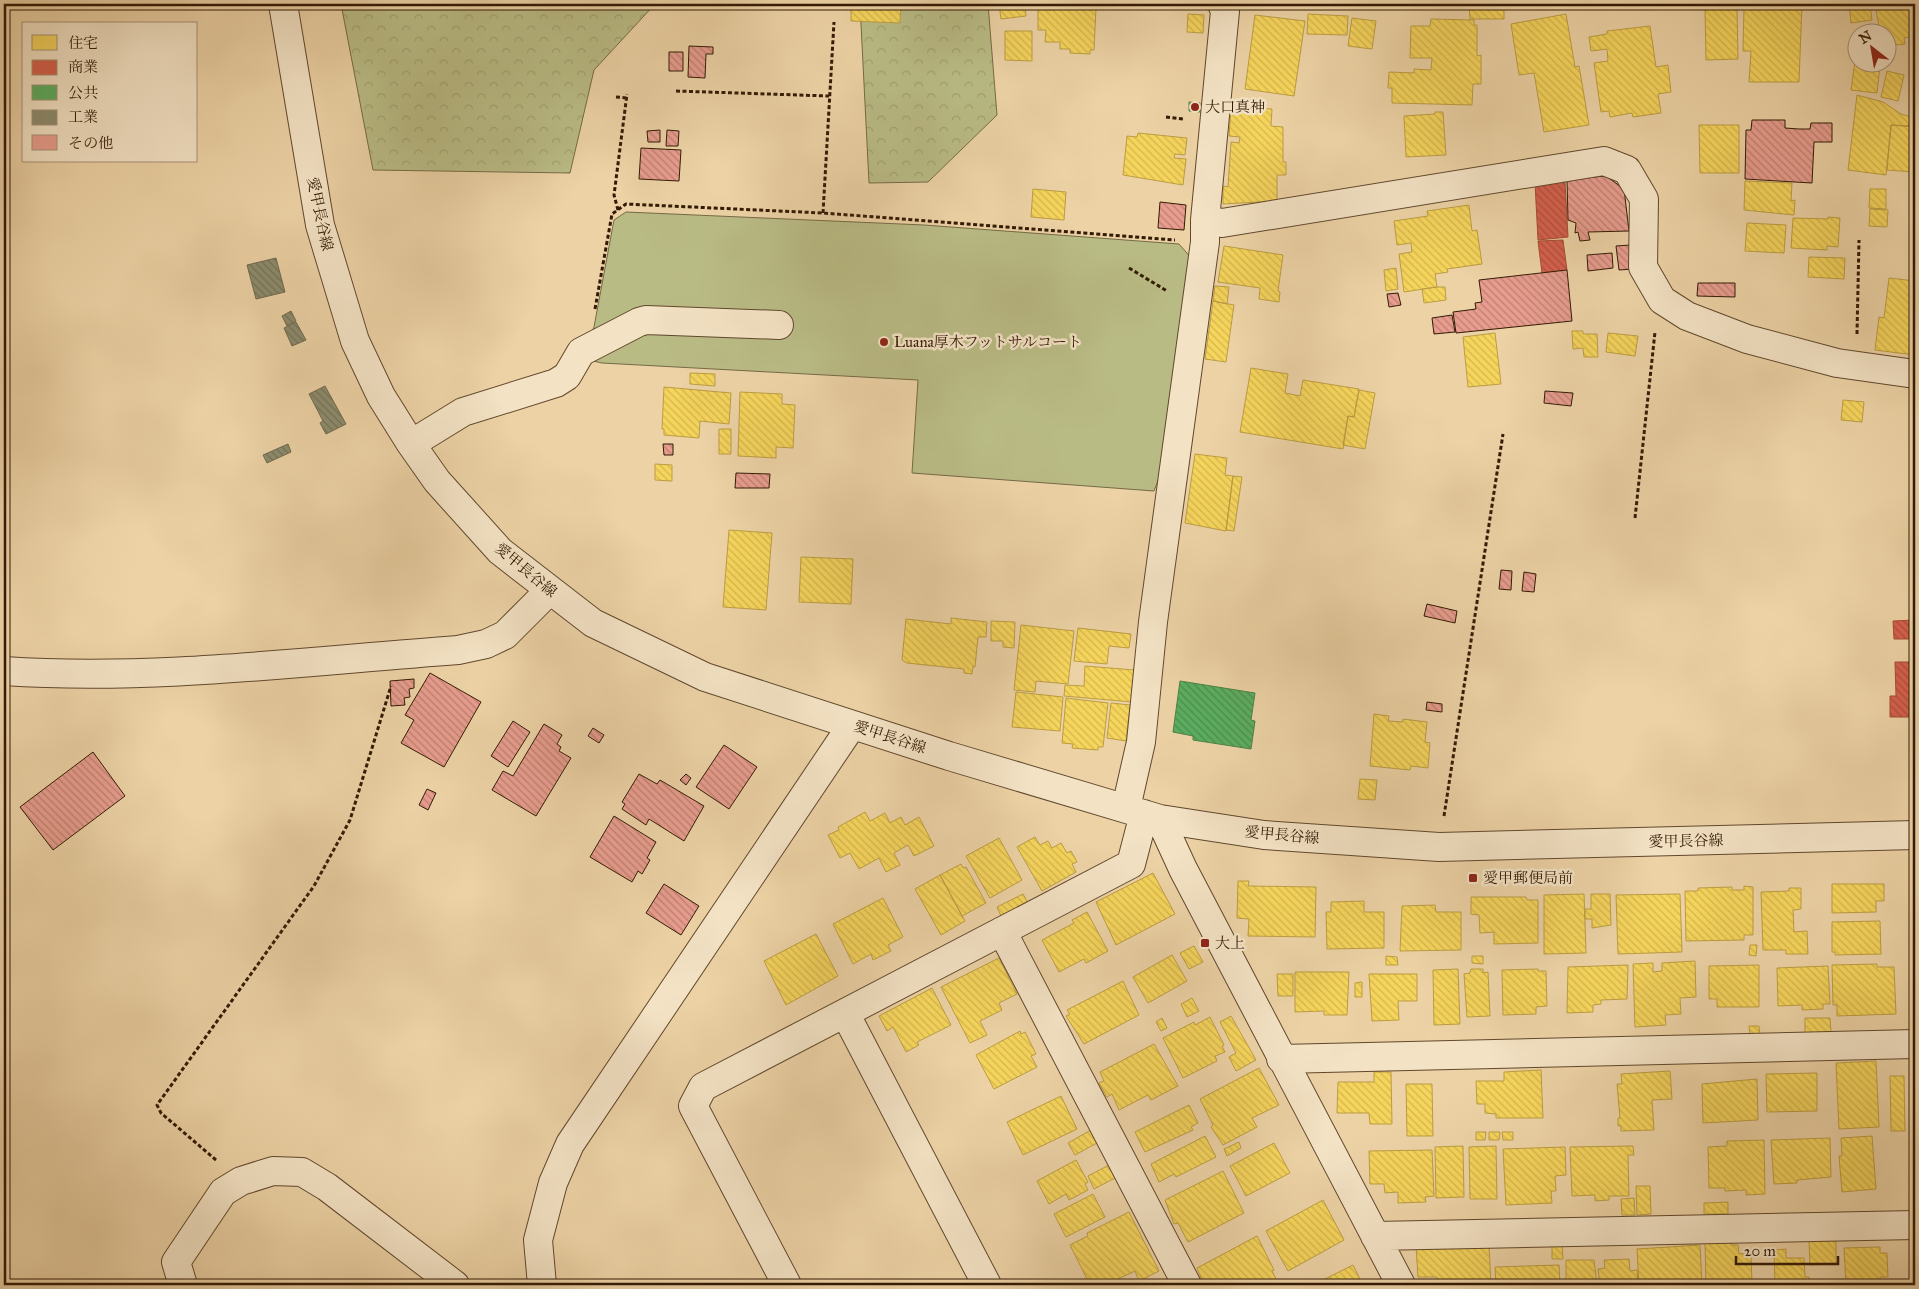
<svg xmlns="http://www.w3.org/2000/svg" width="1919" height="1289" font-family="'IM FELL Great Primer','Noto Serif JP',serif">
	<defs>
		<pattern id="forest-crowns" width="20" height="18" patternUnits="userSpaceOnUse" patternTransform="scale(1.25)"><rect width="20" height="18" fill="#b9bb85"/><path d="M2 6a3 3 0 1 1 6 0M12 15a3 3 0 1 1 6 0" fill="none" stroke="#a0a071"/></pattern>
		<pattern id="homes-back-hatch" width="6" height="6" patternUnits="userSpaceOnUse" patternTransform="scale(1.25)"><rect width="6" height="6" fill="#f6d55c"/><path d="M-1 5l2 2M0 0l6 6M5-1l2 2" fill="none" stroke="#d3b64e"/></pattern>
		<pattern id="shops-back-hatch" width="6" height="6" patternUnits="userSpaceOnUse" patternTransform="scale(1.25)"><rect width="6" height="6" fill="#d6604d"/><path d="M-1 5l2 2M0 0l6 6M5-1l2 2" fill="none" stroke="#ae4e3e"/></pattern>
		<pattern id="public-back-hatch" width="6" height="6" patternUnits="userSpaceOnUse" patternTransform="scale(1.25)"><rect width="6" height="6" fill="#5aae61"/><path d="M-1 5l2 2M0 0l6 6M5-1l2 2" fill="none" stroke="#4b8d4e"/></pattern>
		<pattern id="industry-back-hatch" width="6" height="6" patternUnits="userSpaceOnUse" patternTransform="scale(1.25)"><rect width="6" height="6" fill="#8c8c6e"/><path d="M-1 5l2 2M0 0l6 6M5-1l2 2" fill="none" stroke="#737258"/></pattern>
		<pattern id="building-back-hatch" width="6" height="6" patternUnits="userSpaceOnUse" patternTransform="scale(1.25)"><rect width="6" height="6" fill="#e89d8e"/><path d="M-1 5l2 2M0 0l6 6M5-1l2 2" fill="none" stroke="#bd7f72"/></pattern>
	</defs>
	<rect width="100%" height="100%" fill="#ecd2a5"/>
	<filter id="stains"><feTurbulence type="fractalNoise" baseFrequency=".004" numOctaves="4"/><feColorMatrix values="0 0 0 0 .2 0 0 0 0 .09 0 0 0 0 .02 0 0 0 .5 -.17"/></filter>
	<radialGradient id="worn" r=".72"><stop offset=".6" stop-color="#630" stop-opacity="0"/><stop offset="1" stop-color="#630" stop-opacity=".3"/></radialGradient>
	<!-- forest -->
	<path fill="url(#forest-crowns)" stroke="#766a45" d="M341,4H655L594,70L570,173L373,170Z
		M860,4H988L997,115L928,182L869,183Z"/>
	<!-- pitch -->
	<path fill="#b9bb85" stroke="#766a45" d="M626,212L924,225L1179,244L1193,260L1163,468L1154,491L912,473L918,380L602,363L580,358L594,327L614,220Z"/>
	<!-- homes -->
	<path fill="url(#homes-back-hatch)" stroke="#bc9d42" d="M851,4H901L900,23L851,21Z
		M999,4H1025L1026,16L1001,19Z
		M1051,4H1106V9L1096,8L1094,50H1090V54L1070,53V49H1060V42H1045L1046,30H1038V9L1051,10Z
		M1469,4H1504V19H1470Z
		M1747,4H1802L1799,82H1749L1751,51H1743L1744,7H1747Z
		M1849,4H1870L1872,20L1851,23Z
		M1902,4L1903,6L1915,4V36L1904,38L1905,44L1886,46V32H1880L1875,5Z
		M1737,8L1738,59L1706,60L1705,9Z
		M1188,14L1204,15L1203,33L1187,32Z
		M1308,14L1348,16L1347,35L1307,34Z
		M1566,14L1575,67L1579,66L1589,125L1544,132L1534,73L1519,75L1511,24Z
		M1255,15L1305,21L1294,96L1245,89Z
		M1352,18L1376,21L1372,49L1348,46Z
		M1431,19L1474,20V25H1477V56L1481,55V84H1473L1472,105L1392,103V88H1388L1389,72L1414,73V69L1431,70L1432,58H1410L1411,26H1430Z
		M1650,26L1656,67L1668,65L1671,92L1658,94L1661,113L1633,117L1632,113L1610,117L1609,111L1601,112L1594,63L1608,61L1607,49L1591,51L1589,37L1607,34V31Z
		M1005,31H1032V61L1005,60Z
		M1855,61L1878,62V65L1880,66L1877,93L1851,90Z
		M1887,71L1904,75L1898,101L1881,97Z
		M1857,95L1883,102L1901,114L1914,118L1913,126L1891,125L1886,175L1848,170Z
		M1248,108L1272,109L1271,126L1283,127V162H1286V175H1277V201L1223,204V186L1228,187L1231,142L1239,143L1240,137L1229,136L1231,109L1248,110Z
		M1435,112H1443L1446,155L1406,157L1404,116L1435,114Z
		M1699,125H1739V173H1700Z
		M1891,125L1915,127V172L1887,170Z
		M1138,133L1187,138L1185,155L1175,154L1174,158L1186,159L1183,185L1123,175L1127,136L1137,137Z
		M1745,181L1792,183L1791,201L1795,200L1794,215L1744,210Z
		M1033,189L1066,192L1064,220L1031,217Z
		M1870,189H1886V209L1869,208Z
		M1469,205L1472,231L1477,230L1482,264L1447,269L1448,272L1435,274L1437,287L1404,292L1399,254L1412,252L1411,243L1397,245L1394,221L1428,216L1427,211Z
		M1870,209L1888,210L1887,227L1869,226Z
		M1828,217L1840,218L1838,247L1827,246V250L1791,248L1793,218L1828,219Z
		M1747,223L1786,225L1784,253L1745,251Z
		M1224,246L1283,255L1278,291L1280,292L1279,302L1259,299L1260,288L1218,282Z
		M1809,257L1845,258L1844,279L1808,277Z
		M1396,268L1398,289L1386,291L1384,270Z
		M1889,278L1915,281V355L1875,350L1879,317L1884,318Z
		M1215,286L1229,287L1227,304L1213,301Z
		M1437,287H1445L1446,300L1424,303L1422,289Z
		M1213,301L1234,305L1226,362L1205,359Z
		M1572,331H1583V334H1597L1598,357H1584L1583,348L1573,349Z
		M1495,333L1501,384L1468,387L1463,337Z
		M1608,333L1638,336L1635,356L1606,352Z
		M1251,368L1288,374L1285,393L1300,396L1303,380L1359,389L1354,417L1348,416L1343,449L1240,432Z
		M690,373L715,374V386L690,384Z
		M664,387L731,393L729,424L700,421L699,438L664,435V429H662Z
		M1359,390L1375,393L1365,449L1343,445L1348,416L1354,417Z
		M740,392L782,394V404L795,405L793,448L776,447V458L738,456Z
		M1843,400L1864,402L1862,422L1841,420Z
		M719,429H731V454H719Z
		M1195,454L1227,458L1225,475L1233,476L1226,531L1185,523Z
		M655,464L672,465V481L655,480Z
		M1233,476L1242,477L1234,531L1226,530Z
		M729,530L772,533L766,610L723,607Z
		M801,557L853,559L851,604L799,602Z
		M951,618L987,622L986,637H978L975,667L973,666L972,674L964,673V669L907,663L902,660L906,619L951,624Z
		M991,621L1015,622L1014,648L1003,647V641H991Z
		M1021,625L1074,631L1068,684L1036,681L1035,692L1014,690Z
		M1078,628L1131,634L1129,648L1109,646L1107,664L1074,661Z
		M1085,666L1134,670L1132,702L1064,696L1065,685L1084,686Z
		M1016,692L1063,697L1060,731L1012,727Z
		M1066,698L1108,703L1103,747H1098V750L1072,748L1073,744L1062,743Z
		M1111,703L1130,705L1126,741L1107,738Z
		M1374,714L1389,716L1388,721L1402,722L1403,719L1427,722L1425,742L1430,743L1428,768L1411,766L1410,770L1370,766Z
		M1360,779L1377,780L1375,800L1358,799Z
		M865,812L870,821L885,813L890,823L901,817L905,825L919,817L934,846L914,856L908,845L894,853L900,865L886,872L879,858L859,869L850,853L840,858L828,835L839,830L838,827Z
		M1035,837L1040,845L1048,841L1052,848L1061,843L1067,853L1071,851L1077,862L1072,864L1076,872L1042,891L1017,847Z
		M999,838L1022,880L990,898L966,856Z
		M961,864L963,868L966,867L986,903L962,916L940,875Z
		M1153,873L1175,914L1116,945L1096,902Z
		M940,875L965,921L941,935L915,889Z
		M1238,881H1249L1248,886L1316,887L1315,937L1248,936L1249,919L1237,918Z
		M1832,884H1884V901H1876V912L1832,913Z
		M1744,886L1753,887V935H1744V940L1686,941L1685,891H1698V888L1732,887V890H1744Z
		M1789,888H1801V909L1793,910L1794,932L1807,931L1808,954H1786V950H1763L1761,892L1789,891Z
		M1023,894L1028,903L1001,916L997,907Z
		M1584,894L1586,953L1544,954V895Z
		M1591,894H1610L1611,925L1592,928V919H1585V909H1591Z
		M1680,894L1682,952L1618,954L1616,895Z
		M1471,897H1526L1527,900H1538V943L1494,944V932L1480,933L1479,915L1471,914Z
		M883,898L903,937L888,945L891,951L873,960L871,954L853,964L833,924Z
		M1364,901V912H1384V948L1327,949L1326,912H1331V902Z
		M1435,905L1436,912H1461V950L1400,951L1402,906Z
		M1087,912L1108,951L1086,963L1084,959L1059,972L1042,940L1074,923L1072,920Z
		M1880,921L1881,954L1835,955V952H1832V922Z
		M816,934L838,976L786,1005L764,961Z
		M1750,945H1757L1756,956L1749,955Z
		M1194,946L1203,962L1189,969L1180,953Z
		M1172,955L1187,981L1148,1003L1133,977Z
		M1386,956L1397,957L1398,965H1386Z
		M1472,956H1483V964L1472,963Z
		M999,958L1017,994L999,1003L1002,1010L980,1021L987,1035L970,1043L941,987Z
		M1695,961L1696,997L1680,998L1681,1014L1665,1015L1666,1025L1635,1027L1633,964L1653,963V972L1662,971V963Z
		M1877,964V967H1894L1896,1014L1837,1016V1005H1833L1832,965Z
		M1628,965L1627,999L1601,1000V1004L1593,1005V1012L1567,1013L1568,967Z
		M1759,965V1007H1717V999H1709V966Z
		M1828,966L1830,1004H1823V1009L1802,1010V1005L1778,1006L1777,968Z
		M1458,969L1460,1024L1434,1025L1433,970Z
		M1471,969H1483V973L1488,972L1490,1016L1467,1017L1464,974L1470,973Z
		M1538,969V971H1546L1547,1006L1536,1007V1014L1503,1015L1502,970Z
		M1295,972H1349L1347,1015H1324V1011L1295,1012Z
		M1277,974H1293V996H1278Z
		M1369,974H1417V1001H1398L1399,1020L1372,1021Z
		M1123,981L1139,1015L1084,1044L1066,1016L1070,1014L1067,1010Z
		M1362,982V997H1355V983Z
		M932,988L951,1025L917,1042L919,1045L906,1052L893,1027L887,1031L879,1016Z
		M1192,998L1199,1011L1187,1017L1181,1004Z
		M1231,1016L1256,1060L1236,1071L1229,1057L1236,1053L1220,1022Z
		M1210,1017L1224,1045L1222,1046L1225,1052L1215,1056L1217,1061L1183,1078L1163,1038L1194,1022L1195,1025Z
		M1162,1018L1167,1028L1161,1031L1156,1022Z
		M1805,1018H1830L1831,1033H1805Z
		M1749,1026H1759L1760,1034L1750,1035Z
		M1020,1031L1021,1034L1025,1032L1036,1054L1031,1056L1037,1067L994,1089L976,1055Z
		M1154,1044L1178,1086L1151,1100L1148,1095L1119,1110L1112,1094L1107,1097L1099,1083L1104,1081L1100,1072Z
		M1876,1061L1879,1127L1839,1129L1836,1063Z
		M1259,1068L1279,1105L1252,1118L1257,1127L1223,1145L1211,1127L1213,1125L1200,1099Z
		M1541,1070L1543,1118H1496V1114L1485,1113V1104H1477L1476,1081H1504V1072Z
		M1670,1071L1672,1099L1652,1100L1654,1130L1621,1131V1126H1618V1118H1620L1617,1084H1622L1621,1074Z
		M1374,1072H1391L1392,1124H1370L1369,1113H1337L1338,1082H1374Z
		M1817,1073V1111L1767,1112L1766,1074Z
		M1890,1076H1904L1905,1131H1891Z
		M1757,1079L1758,1120L1703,1123L1702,1084Z
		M1406,1084H1432L1433,1136H1407Z
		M1061,1096L1077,1129L1023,1155L1007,1122Z
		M1189,1105L1198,1123L1191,1127L1193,1130L1145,1152L1135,1132Z
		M1091,1130L1097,1143L1075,1155L1068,1143Z
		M1476,1132H1486L1485,1140H1476Z
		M1489,1132H1500L1499,1140H1489Z
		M1502,1132H1513V1140H1503Z
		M1205,1136L1216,1157L1176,1177L1174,1174L1159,1182L1151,1164Z
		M1872,1136L1876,1189L1842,1192L1839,1156H1842L1841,1138Z
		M1830,1138L1831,1177L1797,1180V1183L1774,1184L1771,1140Z
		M1764,1140L1765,1194L1746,1195V1190L1725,1191V1188H1709L1708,1147L1727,1146V1141Z
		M1239,1142L1241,1148L1227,1156L1224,1149Z
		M1274,1143L1290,1173L1246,1196L1230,1166Z
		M1463,1146L1464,1197L1436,1198L1435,1147Z
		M1496,1146L1497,1199H1470L1469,1147Z
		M1633,1146L1634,1155H1628L1629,1196H1609V1200L1595,1201V1195L1572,1196L1570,1147Z
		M1565,1147L1566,1175L1555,1176L1556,1191H1551L1552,1203L1506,1205L1503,1149Z
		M1432,1150L1434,1196L1425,1197L1426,1202L1398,1203V1192L1385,1193L1384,1184H1370L1369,1151Z
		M1076,1160L1088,1182L1085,1184L1088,1190L1069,1200L1066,1194L1049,1204L1037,1181Z
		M1109,1165L1115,1178L1094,1189L1088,1176Z
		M1223,1171L1244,1213L1188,1242L1178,1223L1174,1224L1165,1200Z
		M1636,1186H1650L1651,1214L1637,1215Z
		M1093,1194L1105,1217L1066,1237L1054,1214Z
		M1634,1198L1635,1215H1622L1621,1199Z
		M1323,1200L1344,1240L1288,1271L1266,1231Z
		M1728,1202V1214H1704V1203Z
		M1129,1212L1159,1271L1139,1281L1135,1271L1118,1279L1120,1285H1090L1070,1245L1088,1236L1087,1233Z
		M1257,1236L1274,1270L1272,1271L1276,1279L1264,1285H1204L1197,1268Z
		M1836,1239V1264L1810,1265L1809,1240Z
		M1705,1242H1732L1731,1245H1738L1739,1254L1751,1253L1752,1285H1706Z
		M1552,1245H1562L1563,1259H1552Z
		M1700,1245L1702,1285H1676V1283L1639,1285L1637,1249Z
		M1416,1246H1489L1491,1285H1437V1277H1418Z
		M1880,1247V1253H1887L1888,1277H1880V1285H1846L1844,1248Z
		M1786,1249V1258H1804L1805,1277H1809V1285H1775L1774,1250Z
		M1629,1259L1630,1271L1637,1270L1638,1285H1600L1598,1269L1605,1268L1604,1260Z
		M1566,1260H1594L1597,1285H1566Z
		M1353,1265L1363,1285H1313Z
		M1559,1265L1560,1285H1496L1495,1267Z
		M1160,1279L1163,1285H1149Z"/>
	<!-- shops -->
	<path fill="url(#shops-back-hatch)" stroke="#a54b37" d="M1565,182L1568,237L1538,240L1535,183Z
		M1563,240L1567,270L1542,273L1538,241Z
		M1915,620V639H1894L1893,621Z
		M1895,662H1915V717H1890V696H1896Z"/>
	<!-- public -->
	<path fill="url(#public-back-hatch)" stroke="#4e8245" d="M1189,102L1200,103V112L1189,111Z
		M1180,681L1255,693L1251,720L1255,721L1251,749L1193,740V736L1173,732Z"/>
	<!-- industry -->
	<path fill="url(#industry-back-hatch)" stroke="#716a4e" d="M276,258L285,292L256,299L247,265Z
		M291,311L296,321L287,326L282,316Z
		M296,322L306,340L292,346L284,328Z
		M325,386L346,424L326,434L320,423L323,421L309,394Z
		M288,444L291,452L267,463L263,455Z"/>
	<!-- building -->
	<path fill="url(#building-back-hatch)" stroke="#331a05" d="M689,46L713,47V54H706L705,78L688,77Z
		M669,52H683V71H669Z
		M1752,120H1785V128L1799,129H1810L1811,123H1832V142H1814L1812,183L1745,179L1746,130H1751Z
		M660,130V142H648L647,131Z
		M667,130L679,131L678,146H666Z
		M641,148L681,150L679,181L639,179Z
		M1606,176L1624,189L1629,231L1588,232L1590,240L1580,241L1578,232L1575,233L1576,223L1568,220L1567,179Z
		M1160,202L1186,205L1184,230L1158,228Z
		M1630,245L1633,269L1619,270L1616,246Z
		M1612,253L1613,268L1588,271L1587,255Z
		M1567,270L1572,321L1456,333L1453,312L1476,309L1475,303L1482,302L1479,280Z
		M1698,283H1735V297L1697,296Z
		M1398,293L1401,305L1389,307L1387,294Z
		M1452,315L1455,332L1434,334L1432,318Z
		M1545,391L1573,393L1571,406L1544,403Z
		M663,444H673V455H664Z
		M736,473L770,474L769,488H735Z
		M1501,570L1512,571L1511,590L1499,589Z
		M1524,572L1536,574L1534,592L1522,591Z
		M1427,604L1457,611L1455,623L1424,616Z
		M430,673L481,702L444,767L401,743L414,720L405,715Z
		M414,679V688L409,689L410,697L404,698L405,705L391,706L390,681Z
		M1427,702L1442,704V712L1426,710Z
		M513,721L530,732L508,767L491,756Z
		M544,724L562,735L557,744L561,747L559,751L571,758L536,816L492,790L503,771L513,776Z
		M593,728L604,735L599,743L588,736Z
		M724,745L757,767L729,809L696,787Z
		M93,752L125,796L53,850L20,807Z
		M639,774L657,784L660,780L704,806L684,841L649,819L646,825L622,809L625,804L622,802Z
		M686,774L691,778L686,785L680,780Z
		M427,789L436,793L428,810L419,805Z
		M614,816L656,842L647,858L650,860L642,874L638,871L632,882L590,857Z
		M664,884L699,906L681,935L646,913Z"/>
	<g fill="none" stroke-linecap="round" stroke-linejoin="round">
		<!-- minor casing -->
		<g stroke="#61482d" stroke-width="30">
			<path id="minor" d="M283,4L320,225L355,341L381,396L411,444L437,481L500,551L593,623L705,677L949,756L1160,819L1264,835L1439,847L1915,835
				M1205,220L1222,223L1604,161L1627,170L1644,199L1643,267L1662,300L1687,316L1747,339L1837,363L1915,374
				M411,444L463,412L556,383L567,376L581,352L639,322L646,320L779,325
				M4,671C154,681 307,661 458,650L486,644L505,635L549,591
				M1126,808L1141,742L1153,622L1205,242V220L1225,11L1222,4
				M1160,819L1183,869L1401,1285
				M1002,931L1187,1285
				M845,1013L987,1285
				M1281,1059L1915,1044
				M1375,1236L1915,1225
				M183,1285L176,1262L223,1192L241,1181L273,1171L302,1172L327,1187L455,1285
				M542,1285L538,1240L553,1183L570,1144L852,725
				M787,1285L693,1106L703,1087L1131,864L1144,814"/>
		</g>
		<!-- path -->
		<path stroke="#331a05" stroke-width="3" stroke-dasharray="4 2.5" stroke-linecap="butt" d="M676,91L829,96
			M616,97L627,98
			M1166,117L1183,119
			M618,210L614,195L627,94
			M823,213L834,22
			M1129,268L1167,291
			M595,309L612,214L626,204L823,213L1175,240
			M1857,334L1859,240
			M1635,518L1655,332
			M1444,816L1503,434
			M216,1160L161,1113L157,1105L314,886L350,820L391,686
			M140,1285L148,1280
			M586,1285L589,1282"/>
		<!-- minor -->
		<use href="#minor" stroke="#f3e2c4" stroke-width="28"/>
	</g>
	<!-- markers -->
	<g fill="#8f2418" stroke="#f3e2c4" stroke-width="2">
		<circle cx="1195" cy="107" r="5"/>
		<circle cx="884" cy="342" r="5"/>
		<rect x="1468" y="873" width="10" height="10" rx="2.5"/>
		<rect x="1200" y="938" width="10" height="10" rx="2.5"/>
	</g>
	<g text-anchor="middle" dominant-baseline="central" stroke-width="5" stroke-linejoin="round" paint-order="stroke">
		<!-- poi labels -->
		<g font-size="15" fill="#331a05" stroke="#f3e2c4" text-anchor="start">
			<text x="1205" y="107">大口真神</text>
			<text x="894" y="342">Luana厚木フットサルコート</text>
			<text x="1483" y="878">愛甲郵便局前</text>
			<text x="1215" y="943">大上</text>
		</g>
		<!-- street labels -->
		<g font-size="15" fill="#331a05" stroke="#f3e2c4">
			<text transform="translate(320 214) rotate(78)">愛甲長谷線</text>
			<text transform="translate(526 570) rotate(40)">愛甲長谷線</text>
			<text transform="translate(890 737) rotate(18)">愛甲長谷線</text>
			<text transform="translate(1282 835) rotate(5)">愛甲長谷線</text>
			<text transform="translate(1686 841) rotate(-1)">愛甲長谷線</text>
		</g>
	</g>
	<!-- margin -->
	<rect width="1919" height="1289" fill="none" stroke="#ecd2a5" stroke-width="20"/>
	<rect x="5" y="5" width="1909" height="1279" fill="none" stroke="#331a05" stroke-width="2.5"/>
	<rect x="10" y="10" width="1899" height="1269" fill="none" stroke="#331a05"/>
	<!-- legend -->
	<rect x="22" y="22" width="175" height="140" fill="#f3e2c4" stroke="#a69278"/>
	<rect x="32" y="35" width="25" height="15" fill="#f6d55c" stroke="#a69278"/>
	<text x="68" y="48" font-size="15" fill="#331a05">住宅</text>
	<rect x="32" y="60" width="25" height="15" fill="#d6604d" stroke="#a69278"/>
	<text x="68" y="72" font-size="15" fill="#331a05">商業</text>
	<rect x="32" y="85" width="25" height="15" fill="#5aae61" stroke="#a69278"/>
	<text x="68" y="98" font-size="15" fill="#331a05">公共</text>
	<rect x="32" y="110" width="25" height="15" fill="#8c8c6e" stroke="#a69278"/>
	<text x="68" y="122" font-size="15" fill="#331a05">工業</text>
	<rect x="32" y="135" width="25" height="15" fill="#e89d8e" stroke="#a69278"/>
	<text x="68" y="148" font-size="15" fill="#331a05">その他</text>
	<!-- north arrow -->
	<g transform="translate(1872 48) rotate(329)"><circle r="24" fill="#f3e2c4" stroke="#a69278"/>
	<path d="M0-4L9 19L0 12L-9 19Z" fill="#8f2418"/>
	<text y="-8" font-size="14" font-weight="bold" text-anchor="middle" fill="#331a05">N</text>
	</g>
	<!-- scale -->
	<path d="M1736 1256v8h102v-8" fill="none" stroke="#331a05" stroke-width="2.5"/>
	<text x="1744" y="1256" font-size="15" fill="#331a05" stroke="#f3e2c4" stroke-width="4" paint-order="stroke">20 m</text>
	<rect width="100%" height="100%" filter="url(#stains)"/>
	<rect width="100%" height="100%" fill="url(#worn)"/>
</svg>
